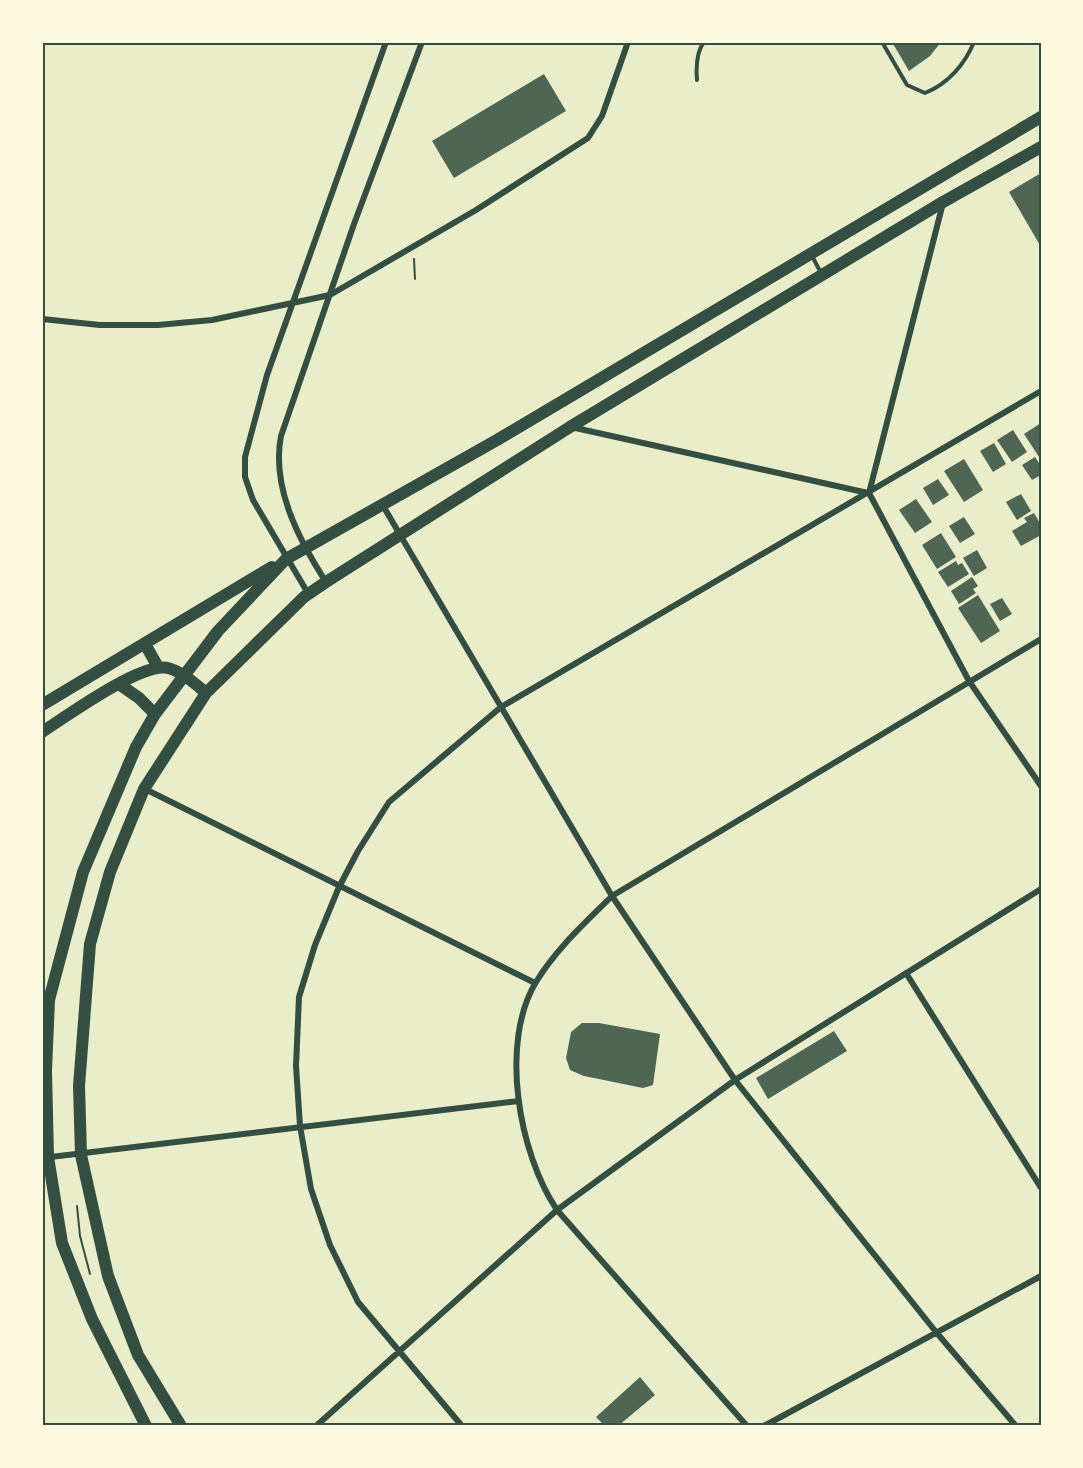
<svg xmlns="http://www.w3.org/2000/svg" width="1083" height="1468" font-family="'Space Grotesk',sans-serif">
	<rect width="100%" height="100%" fill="#e9edc9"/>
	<!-- building -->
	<path fill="#4f6655" d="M892,42H941L930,56L909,71Z
		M544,74L566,111L454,178L432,141Z
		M1041,173V247L1009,192Z
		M1041,423V460L1024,434Z
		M1013,430L1027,452L1012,462L997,440Z
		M994,443L1006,464L993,472L980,451Z
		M1035,457L1041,466V475L1032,480L1022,465Z
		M964,459L983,490L964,502L944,471Z
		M938,479L949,495L933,505L923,488Z
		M1021,494L1031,511L1017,520L1006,502Z
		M916,499L932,522L915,533L899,510Z
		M1034,513L1041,525V535L1021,546L1012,531L1027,522L1024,518Z
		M964,517L975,534L960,543L949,526Z
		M941,533L956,557L937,569L922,545Z
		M977,550L987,568L974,576L963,558Z
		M956,561L958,565L962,563L969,574L948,587L938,572Z
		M972,577L978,586L973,589L976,593L959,604L951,591Z
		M978,595L1000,631L981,643L958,608Z
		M1002,598L1012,614L1000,621L990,604Z
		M582,1023H599L660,1034L653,1085L643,1088L584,1076L570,1070L566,1058L571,1032Z
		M834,1031L847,1051L768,1099L756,1078Z
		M640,1377L655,1395L618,1426H605L596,1417Z"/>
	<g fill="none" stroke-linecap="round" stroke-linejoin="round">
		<!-- path -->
		<path stroke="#344e41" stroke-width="2" d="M414,259L415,279
			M77,1206L80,1236L90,1274"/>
		<!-- service -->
		<path stroke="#344e41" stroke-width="4" d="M882,42L907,85L925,93C948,84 965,64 974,42
			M697,80C696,67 696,52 704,42
			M812,256L821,273"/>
		<!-- minor -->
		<path stroke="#344e41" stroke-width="6" d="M42,319L100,325H158L212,320L330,295L476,210L588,138L602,116L628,42
			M571,427L868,493
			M869,493L969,681L1041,786
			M869,493L943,203
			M382,504L612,896L735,1080L936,1332L1016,1426
			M326,582C299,540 271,487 281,436L354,224L422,42
			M309,595L253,500L245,477V457L267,375L386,42
			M145,789L535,983
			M906,973L1041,1188
			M42,1158L519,1101
			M316,1426L557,1210L735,1080L1041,889
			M462,1426L358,1302L330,1245L311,1189L300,1126L296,1066L299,997L315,945L339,887L358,851L389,802L501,707L1041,391
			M747,1426L557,1210C519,1154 499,1043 536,982C556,949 585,923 612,896L1041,639
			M764,1426L1041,1276"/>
		<!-- secondary -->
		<path stroke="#344e41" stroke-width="12" d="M145,644L158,667
			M119,684L139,698L155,714
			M42,705L272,567
			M42,732C67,716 141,662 168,668C181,671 196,684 206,693
			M146,1426L92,1319L62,1243L48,1157L46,1071L49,1000L83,872L136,747L155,714L218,631L286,559L497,440L1041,117
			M181,1426L138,1355L108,1276L81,1155L79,1086L90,944L110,872L144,789L206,693L304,597L326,582L570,427L943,202L1041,147"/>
	</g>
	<!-- border -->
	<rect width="1083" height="1468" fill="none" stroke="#fefae0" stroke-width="87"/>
	<rect x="44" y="44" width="996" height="1380" fill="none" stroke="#344e41" stroke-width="2"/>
</svg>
